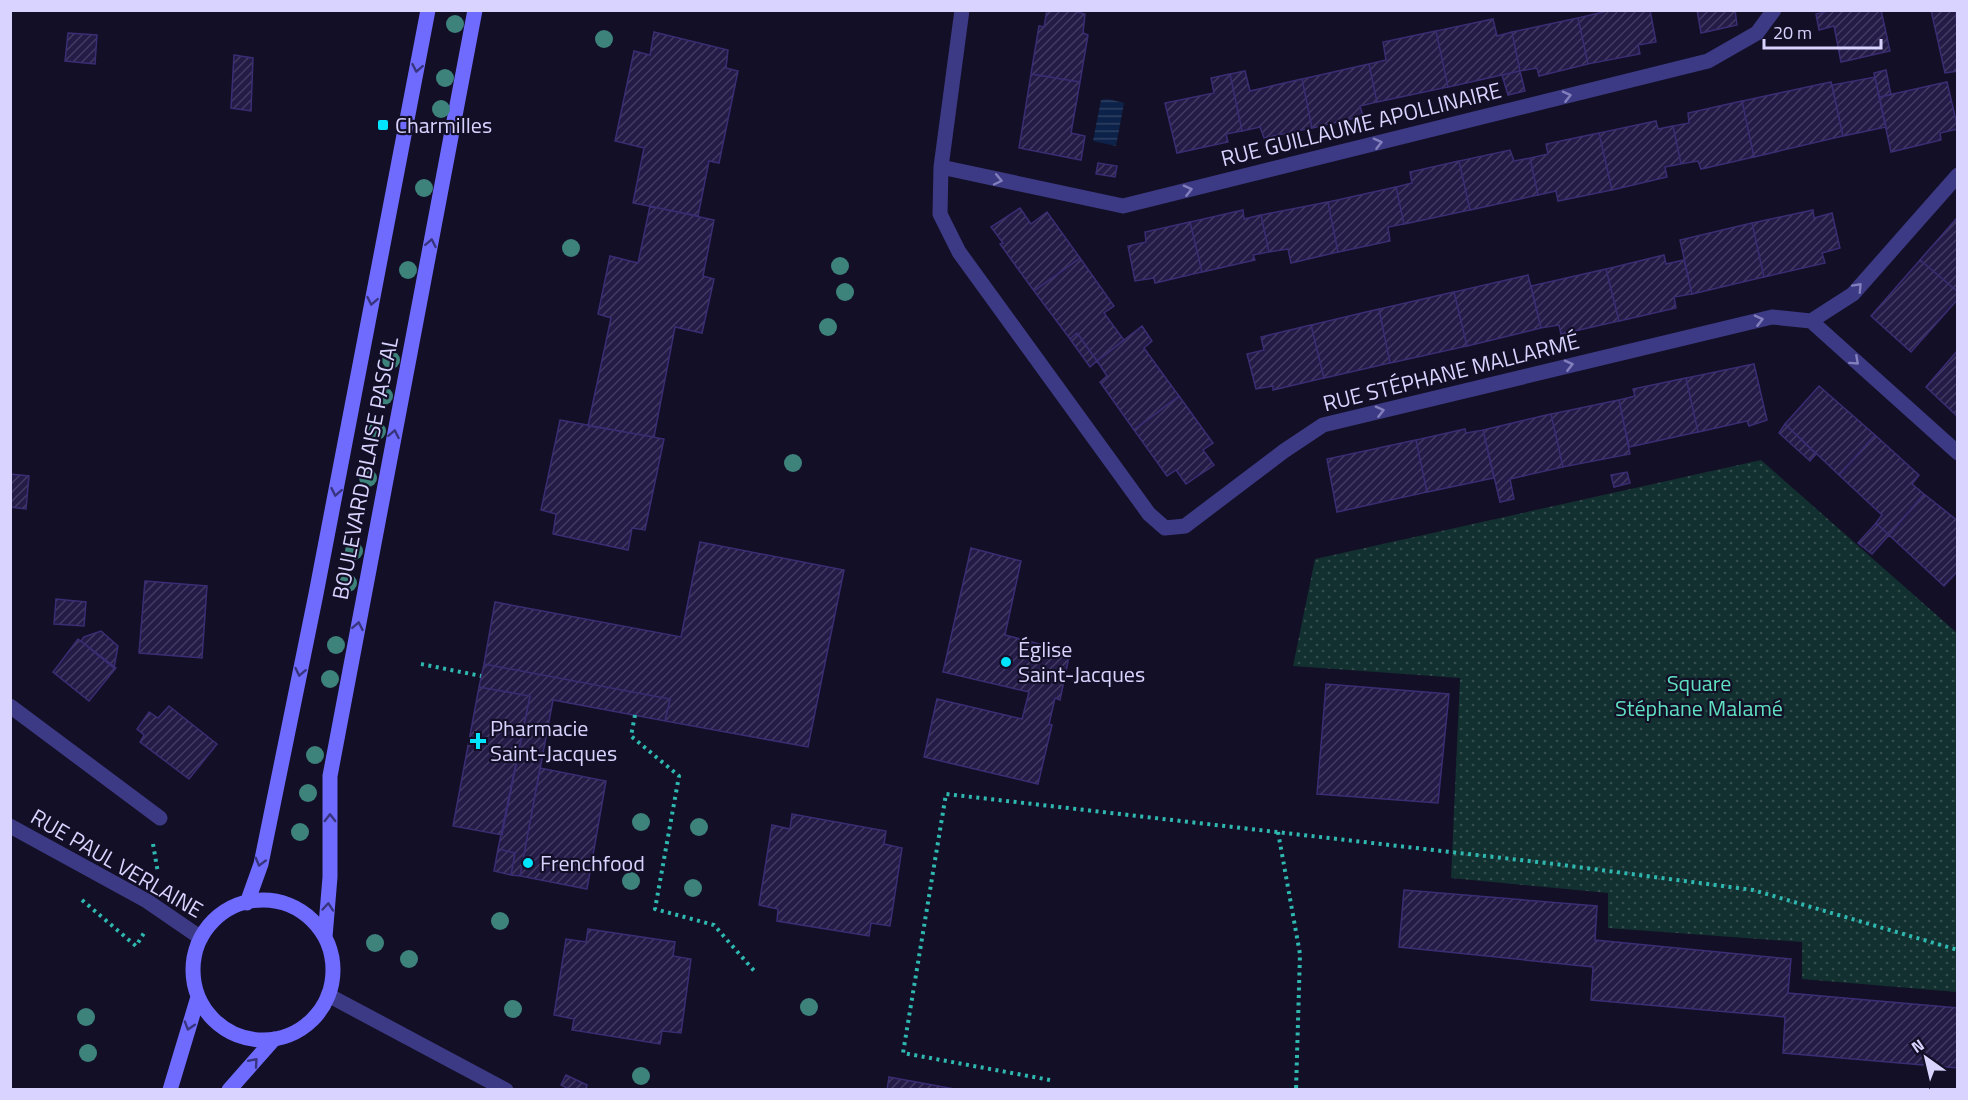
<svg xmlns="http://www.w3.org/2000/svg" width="1968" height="1100" font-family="'Titillium Web',sans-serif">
	<defs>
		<pattern id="park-dots" width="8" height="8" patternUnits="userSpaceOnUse" patternTransform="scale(1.5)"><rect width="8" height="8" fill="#12302f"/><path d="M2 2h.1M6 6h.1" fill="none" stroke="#344d4e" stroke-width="1.8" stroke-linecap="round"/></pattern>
		<pattern id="water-rules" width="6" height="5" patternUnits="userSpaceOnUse" patternTransform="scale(1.5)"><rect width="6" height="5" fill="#0c2248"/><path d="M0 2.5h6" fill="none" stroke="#2f4163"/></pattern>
		<pattern id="building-hatch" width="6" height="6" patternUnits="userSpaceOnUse" patternTransform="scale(1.5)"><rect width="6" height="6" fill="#241b47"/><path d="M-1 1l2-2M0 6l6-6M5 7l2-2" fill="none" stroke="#433b63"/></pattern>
	</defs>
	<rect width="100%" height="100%" fill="#130f26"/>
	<!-- park -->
	<path fill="url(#park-dots)" d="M1761,460L1957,633V992L1802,979V942L1608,928V893L1451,878L1460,678L1293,666L1315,559Z"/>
	<!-- water -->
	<path fill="url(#water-rules)" d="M1108,99L1124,103L1116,146L1093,141L1101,100Z"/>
	<!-- building -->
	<path fill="url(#building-hatch)" stroke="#3b2d73" stroke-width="1.5" d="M1047,10H1069L1085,14L1083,33L1088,35L1080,82L1031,74L1039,26L1044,27Z
		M1611,10H1650L1656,42L1638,45L1640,54L1588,64L1578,18Z
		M1697,10H1735L1737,25L1701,33Z
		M1833,10H1881L1890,51L1841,62L1834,26L1819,30L1816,14Z
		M1931,10H1956L1958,71L1945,73Z
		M1578,18L1588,64L1539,76L1537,68L1520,71L1512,32Z
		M1493,19L1497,36L1512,32L1520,71L1448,87L1436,31Z
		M1436,31L1448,87L1377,102L1369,64L1386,60L1383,42Z
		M654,32L728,50L726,68L738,71L719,163L709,161L698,216L633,203L644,148L615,141L634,51L650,55Z
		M68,33L97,35L95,64L65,61Z
		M234,55L253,58L251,111L231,108Z
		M1369,64L1377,102L1360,106L1363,116L1312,128L1302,79Z
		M1886,70L1891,95L1879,97L1874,73Z
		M1245,71L1250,91L1302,79L1312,128L1264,138L1260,127L1242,131L1230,74Z
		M1520,71L1525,91L1508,95L1502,75Z
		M1031,74L1080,82L1071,133L1085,136L1081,160L1019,148Z
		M1230,74L1242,131L1226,134L1228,142L1177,153L1165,103L1214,93L1211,78Z
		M1875,77L1886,127L1843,136L1832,85Z
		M1831,82L1843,136L1754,157L1742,101Z
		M1947,82L1958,129L1940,133L1941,140L1891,152L1879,97Z
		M1742,101L1754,157L1701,169L1698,161L1681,164L1673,126L1689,123L1688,113Z
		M1656,121L1658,129L1673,126L1681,164L1665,167L1667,177L1612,190L1599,133Z
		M1599,133L1612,190L1558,201L1556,191L1538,195L1530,158L1548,154L1546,144Z
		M1510,150L1514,161L1530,158L1538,195L1470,210L1459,161Z
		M1459,161L1470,210L1404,224L1396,187L1412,183L1410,172Z
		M1098,163L1117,166L1115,177L1096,174Z
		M1396,187L1404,224L1388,227L1390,241L1338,252L1328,202Z
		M1328,202L1338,252L1291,263L1288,249L1269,252L1261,215Z
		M650,206L714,220L703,276L714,279L702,333L675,327L654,437L588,426L611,318L598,314L610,256L638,263Z
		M1020,208L1031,224L1047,212L1080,258L1034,291L1000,244L1003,243L991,227Z
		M1243,210L1244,219L1261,215L1269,252L1253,255L1255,260L1202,272L1190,222Z
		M1813,210L1814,218L1832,213L1840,248L1822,253L1825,263L1764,277L1752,223Z
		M1956,219L1958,221V292L1920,260Z
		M1190,222L1202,272L1155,283L1154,278L1135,281L1128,246L1146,242L1145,232Z
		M1752,223L1764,277L1692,294L1680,240Z
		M1664,255L1666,264L1684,260L1692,294L1674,297L1676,308L1619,321L1606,269Z
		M1080,258L1114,306L1104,313L1124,340L1097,361L1077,333L1070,339L1034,291Z
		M1920,260L1958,292V299L1911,352L1871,316Z
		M1606,269L1619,321L1561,334L1559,325L1541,328L1531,286Z
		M1528,275L1541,328L1467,346L1454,292Z
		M1454,292L1467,346L1390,363L1379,309Z
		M1379,309L1390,363L1324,378L1311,325Z
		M1311,325L1324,378L1273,390V386L1256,389L1247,354L1264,350L1261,337Z
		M1142,326L1152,341L1144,348L1179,396L1134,430L1100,382L1107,376L1097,361Z
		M1077,333L1097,361L1090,367L1070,339Z
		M1958,350V417L1926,387Z
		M1754,364L1767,420L1749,426L1747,421L1698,432L1686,378Z
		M1686,378L1698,432L1629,447L1619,400L1635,396L1633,389Z
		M1819,386L1875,435L1839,475L1785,424Z
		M1179,396L1213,443L1203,450L1214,465L1186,484L1176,470L1167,476L1134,430Z
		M1619,400L1630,454L1563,467L1551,414Z
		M1551,414L1563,467L1510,479L1514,499L1500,502L1483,430Z
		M560,420L664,439L645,530L632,528L628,550L553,534L556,514L541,510Z
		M1785,424L1816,454L1810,461L1779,433Z
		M1465,429L1466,433L1483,430L1494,478L1427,492L1416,440Z
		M1875,435L1919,475L1912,484L1924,494L1889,535L1876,523L1882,515L1839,475Z
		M1416,440L1427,492L1337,512L1327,459Z
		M1627,472L1630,483L1614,487L1611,475Z
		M10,474L29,476L26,509L10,507Z
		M1924,494L1958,521V571L1944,586L1889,535Z
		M1876,523L1889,535L1872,554L1858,543Z
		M700,542L844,570L808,747L665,721L670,699L484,664L495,602L681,637Z
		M971,548L1021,561L1005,635L1070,652L1060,700L1055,698L1049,724L1052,725L1038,784L924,757L937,699L1022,719L1029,692L943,672Z
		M145,581L207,586L202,658L139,653Z
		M56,599L86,602L84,626L54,624Z
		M101,631L118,646L114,668L81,641L84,637Z
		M78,639L116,668L89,701L53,672Z
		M484,664L670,699L665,721L553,700L520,876L511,875L515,853L498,849L530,696L479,687Z
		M1326,684L1449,694L1438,803L1317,794Z
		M479,687L530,696L502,835L453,826Z
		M169,706L217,744L189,779L140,742L144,735L137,729L149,712L158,718Z
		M540,768L606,781L587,889L520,876Z
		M792,814L886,831L884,844L902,848L890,926L871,923L869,936L777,921L778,909L759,905L772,825L790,829Z
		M498,849L515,853L511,875L494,871Z
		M1404,890L1597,906L1595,940L1791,959L1788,993L1958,1008V1068L1783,1053L1785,1017L1591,1000L1593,967L1399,947Z
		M588,929L675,942L673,956L691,959L681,1033L662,1031L660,1044L572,1030L574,1019L554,1015L566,939L586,942Z
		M566,1075L587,1085L586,1090H571L561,1085Z
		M889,1077L960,1090H887Z"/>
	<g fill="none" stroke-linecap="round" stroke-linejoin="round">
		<!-- path -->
		<path stroke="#2fb8b0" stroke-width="4" stroke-dasharray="3 4.5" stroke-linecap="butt" d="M421,664L481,676
			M635,715L631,736L679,776L655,909L714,925L756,973
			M1278,832L1300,954L1296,1090
			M153,844L158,873
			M82,900L136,946L144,933
			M1050,1080L903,1053L946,794L1555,864L1753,890L1958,950"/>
		<!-- street -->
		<path stroke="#3d3a85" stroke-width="15" d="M962,10L941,167L940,214L959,252L1149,514L1165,528L1185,526L1284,451L1323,425L1772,317L1811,321L1958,453
			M941,167L1123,206L1708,61L1757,33L1774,10
			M1811,321L1853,294L1958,175
			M10,706L160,818
			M10,826L147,901L201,938
			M328,995L506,1090"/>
		<!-- secondary -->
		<path stroke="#6f6bff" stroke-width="15" d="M193 970a70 70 0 1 1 140 0a70 70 0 1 1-140 0Z
			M247,903L261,864L316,594L428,10
			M325,937L330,877V776L475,10
			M170,1090L198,997
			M229,1090L274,1039"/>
	</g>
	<!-- trees -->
	<g fill="#3d827b">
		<circle cx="455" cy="24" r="9"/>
		<circle cx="604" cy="39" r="9"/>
		<circle cx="445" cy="78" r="9"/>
		<circle cx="441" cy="109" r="9"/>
		<circle cx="424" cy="188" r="9"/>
		<circle cx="571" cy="248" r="9"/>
		<circle cx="840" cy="266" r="9"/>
		<circle cx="408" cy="270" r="9"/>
		<circle cx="845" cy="292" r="9"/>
		<circle cx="828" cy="327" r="9"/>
		<circle cx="391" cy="360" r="9"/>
		<circle cx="384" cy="396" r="9"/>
		<circle cx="377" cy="431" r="9"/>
		<circle cx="793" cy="463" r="9"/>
		<circle cx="368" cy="478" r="9"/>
		<circle cx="354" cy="551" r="9"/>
		<circle cx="348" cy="583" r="9"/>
		<circle cx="336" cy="645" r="9"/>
		<circle cx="330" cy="679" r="9"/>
		<circle cx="315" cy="755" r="9"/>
		<circle cx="308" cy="793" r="9"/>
		<circle cx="641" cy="822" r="9"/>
		<circle cx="699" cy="827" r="9"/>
		<circle cx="300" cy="832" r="9"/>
		<circle cx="631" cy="881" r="9"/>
		<circle cx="693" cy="888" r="9"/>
		<circle cx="500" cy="921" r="9"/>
		<circle cx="375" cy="943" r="9"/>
		<circle cx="409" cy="959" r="9"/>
		<circle cx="809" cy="1007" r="9"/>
		<circle cx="513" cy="1009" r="9"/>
		<circle cx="86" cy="1017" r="9"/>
		<circle cx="88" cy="1053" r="9"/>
		<circle cx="641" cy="1076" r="9"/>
	</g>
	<!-- one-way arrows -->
	<defs><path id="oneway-chevron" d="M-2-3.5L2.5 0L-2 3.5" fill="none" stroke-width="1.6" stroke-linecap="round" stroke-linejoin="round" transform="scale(1.5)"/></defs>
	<g stroke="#38347d">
		<use href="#oneway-chevron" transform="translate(417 68) rotate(101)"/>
		<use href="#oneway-chevron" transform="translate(431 243) rotate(-79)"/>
		<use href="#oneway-chevron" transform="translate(372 301) rotate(101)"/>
		<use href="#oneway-chevron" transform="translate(394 434) rotate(-79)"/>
		<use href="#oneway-chevron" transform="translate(336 492) rotate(101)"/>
		<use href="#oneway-chevron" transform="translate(358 626) rotate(-79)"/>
		<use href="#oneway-chevron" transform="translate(300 672) rotate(102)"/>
		<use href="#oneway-chevron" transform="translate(330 818) rotate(-90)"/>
		<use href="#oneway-chevron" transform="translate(260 862) rotate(105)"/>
		<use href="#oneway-chevron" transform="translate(328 907) rotate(-85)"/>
		<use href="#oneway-chevron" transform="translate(189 1026) rotate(107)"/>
		<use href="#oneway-chevron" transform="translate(254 1062) rotate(-49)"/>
	</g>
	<g stroke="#837fbc">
		<use href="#oneway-chevron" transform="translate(1567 96) rotate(-14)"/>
		<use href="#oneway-chevron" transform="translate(1378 143) rotate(-14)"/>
		<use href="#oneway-chevron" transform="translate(998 180) rotate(12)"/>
		<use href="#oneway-chevron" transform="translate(1188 190) rotate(-14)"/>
		<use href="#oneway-chevron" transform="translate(1858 287) rotate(-47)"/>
		<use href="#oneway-chevron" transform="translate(1759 320) rotate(-14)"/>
		<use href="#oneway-chevron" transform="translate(1855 361) rotate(42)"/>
		<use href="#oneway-chevron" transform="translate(1569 365) rotate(-14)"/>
		<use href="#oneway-chevron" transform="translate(1380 411) rotate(-14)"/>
	</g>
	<!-- markers -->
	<g fill="#00e5ff" stroke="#130f26" stroke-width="2">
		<rect x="377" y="119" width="12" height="12" rx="3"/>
		<circle cx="1006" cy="662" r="6"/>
		<path d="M475 732h6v6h6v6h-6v6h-6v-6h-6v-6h6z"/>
		<circle cx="528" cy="863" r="6"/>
	</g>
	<g text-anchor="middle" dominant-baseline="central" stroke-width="4.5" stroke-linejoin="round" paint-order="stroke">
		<!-- street labels -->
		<g font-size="22" fill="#d9d4ff" stroke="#130f26">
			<text transform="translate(1361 124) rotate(-14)">RUE GUILLAUME APOLLINAIRE</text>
			<text transform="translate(1451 372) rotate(-14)">RUE STÉPHANE MALLARMÉ</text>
			<text transform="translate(365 468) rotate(-79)">BOULEVARD BLAISE PASCAL</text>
			<text transform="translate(117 863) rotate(30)">RUE PAUL VERLAINE</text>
		</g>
		<!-- poi labels -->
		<g font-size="22" fill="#d9d4ff" stroke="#130f26" text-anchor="start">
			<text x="395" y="125">Charmilles</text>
			<text x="1018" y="649">Église<tspan x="1018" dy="25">Saint-Jacques</tspan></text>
			<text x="490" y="728">Pharmacie<tspan x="490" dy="25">Saint-Jacques</tspan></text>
			<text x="540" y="863">Frenchfood</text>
		</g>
		<!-- park labels -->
		<g font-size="22" fill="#5fe0c0" stroke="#130f26">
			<text x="1699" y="683">Square<tspan x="1699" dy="25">Stéphane Malamé</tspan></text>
		</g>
	</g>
	<!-- border -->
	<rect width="1968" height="1100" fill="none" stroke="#d9d4ff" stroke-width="24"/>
	<!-- north arrow -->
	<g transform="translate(1926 1058) rotate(326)" stroke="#130f26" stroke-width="4.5" paint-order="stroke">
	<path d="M0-4.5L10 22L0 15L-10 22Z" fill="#d9d4ff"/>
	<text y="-9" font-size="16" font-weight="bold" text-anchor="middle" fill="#d9d4ff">N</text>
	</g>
	<!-- scale -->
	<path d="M1764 39v9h117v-9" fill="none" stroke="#d9d4ff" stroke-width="3"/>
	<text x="1773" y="39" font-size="18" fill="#d9d4ff" stroke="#130f26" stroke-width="4.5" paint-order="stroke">20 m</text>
</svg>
